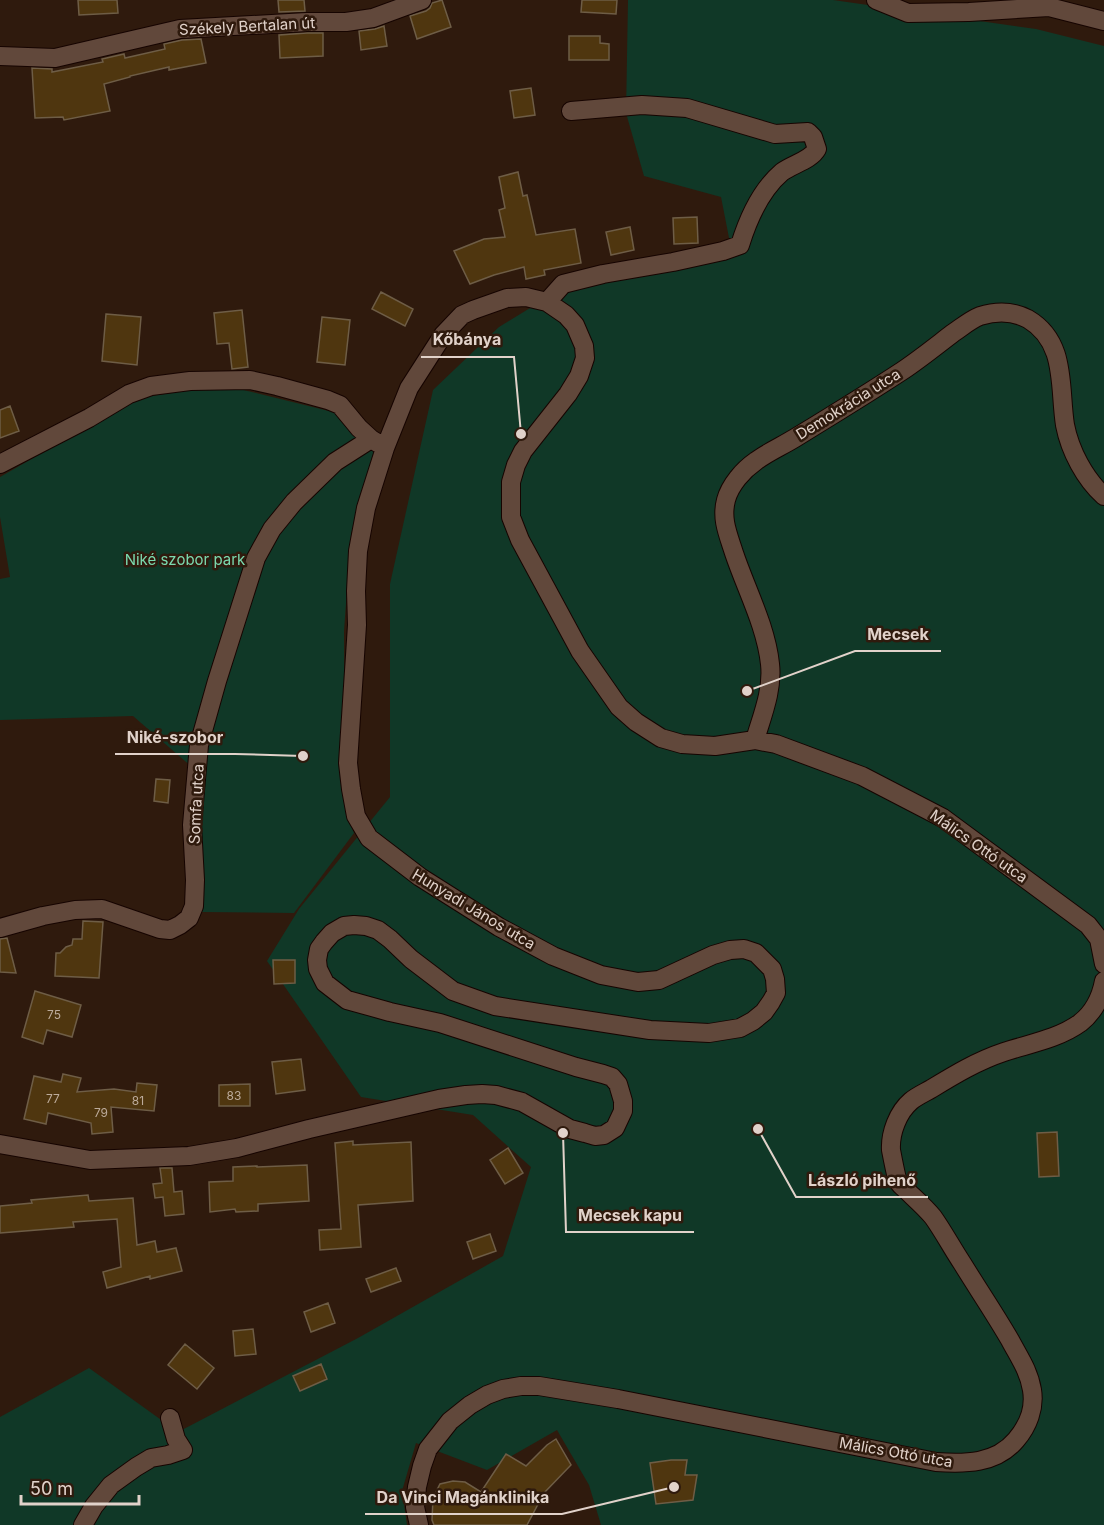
<svg xmlns="http://www.w3.org/2000/svg" width="1104" height="1525" font-family="Inter,sans-serif">
	<rect width="100%" height="100%" fill="#2f1a0d"/>
	<!-- green -->
	<path fill="#103827" d="M628,0H833L1036,29L1104,46V1525H601L589,1485L557,1430L487,1470L416,1443L402,1491L407,1525H0V1417L89,1368L178,1432L358,1338L503,1256L531,1167L473,1115L361,1097L267,961L299,909L390,797V584L433,390L499,327L571,283L731,248L721,197L644,176L626,113Z
		M223,385L341,414L377,449L351,534L344,631L345,811L354,833L294,913L201,912L193,768L133,716L0,720V579L10,577L0,517V477L138,398Z"/>
	<!-- building -->
	<path fill="#4f360f" stroke="#6e5d46" stroke-width="1.5" d="M78,0H117L118,13L79,15Z
		M278,0H304L305,11L279,12Z
		M442,0L451,27L417,39L410,16L426,11L430,8L432,3Z
		M582,0H617L616,14L581,12Z
		M384,26L387,46L361,50L359,31L375,29Z
		M307,33H323V56L280,58L279,35Z
		M569,36H600V43L609,44V60H569Z
		M201,39L206,63L169,70V67L130,76V77L104,84L110,111L64,120L63,117L35,118L32,68L52,69V72L103,62L102,59L124,54L125,58L165,49L164,44L182,40Z
		M531,88L535,115L514,118L510,91Z
		M518,172L523,196L527,195L536,235L575,229L581,263L544,270L545,275L526,279L524,267L494,275L470,284L454,251L484,239L505,237L499,210L505,208L499,177Z
		M697,217L698,243L674,244L673,218Z
		M630,227L634,250L611,255L606,232Z
		M381,292L413,309L405,326L372,309Z
		M242,310L248,367L232,369L229,343L217,344L214,313Z
		M106,314L141,317L137,365L102,361Z
		M322,317L350,320L345,365L317,362Z
		M10,406L19,431L0,438V410Z
		M156,779L170,780L168,803L154,801Z
		M83,921L103,922L99,978L55,976L56,953H60L66,947L72,945L73,939H82Z
		M7,938L16,973L0,972V939Z
		M273,960H295V983L274,984Z
		M35,991L81,1005L72,1037L47,1030L43,1044L22,1037Z
		M301,1059L305,1090L276,1094L272,1062Z
		M63,1074L81,1078L77,1092L114,1089L136,1092L137,1083L157,1085L154,1111L111,1107L113,1132L92,1134L91,1123L48,1113L46,1124L24,1119L34,1076L61,1082Z
		M250,1084V1106H219V1085Z
		M1057,1132L1059,1176L1039,1177L1037,1133Z
		M353,1141V1145L411,1142L413,1201L358,1205L361,1247L320,1250L319,1230L341,1229L335,1143Z
		M508,1148L523,1173L505,1184L490,1160Z
		M307,1165L309,1201L258,1204V1211L236,1212L235,1209L210,1212L209,1182L233,1181V1167L257,1166V1167Z
		M160,1168H172L174,1192L182,1191L184,1214L165,1216L163,1197L155,1198L153,1184L162,1183Z
		M88,1195L89,1201L133,1198L137,1245L155,1241L157,1252L176,1248L182,1271L150,1279V1276L107,1288L103,1272L121,1267L117,1219L73,1222L74,1227L0,1233V1206L32,1203L31,1200Z
		M490,1234L496,1251L473,1259L467,1242Z
		M396,1268L401,1281L371,1292L366,1279Z
		M328,1303L335,1323L311,1332L304,1312Z
		M253,1329L256,1354L235,1356L233,1331Z
		M185,1344L214,1368L197,1389L168,1365Z
		M321,1364L327,1379L300,1391L293,1376Z
		M556,1439L571,1465L544,1493L527,1525H434L432,1520L433,1498L440,1484L453,1481L465,1482L481,1492L506,1454L526,1466L547,1445Z
		M671,1460H687L685,1475H697L693,1500L656,1504L650,1463Z"/>
	<g fill="none" stroke-linecap="round" stroke-linejoin="round">
		<!-- minor casing -->
		<g stroke="#160400" stroke-width="20">
			<path id="minor" d="M876,0L908,13L969,12L1049,7L1104,21
				M0,56L55,58L180,29L307,22H346L373,18L422,0
				M547,302L563,284L603,274L673,262L723,251L740,245C748,219 761,190 782,172C793,164 811,160 817,149L813,137L808,132L775,134L687,108L642,105L571,111
				M0,464L89,418L129,394L151,386L190,381L250,380L277,386L328,400L340,405L359,428L371,439L381,445
				M755,740C762,716 773,690 770,664C766,626 746,589 734,553C728,534 721,519 726,500C730,485 743,470 756,461C768,452 782,446 795,438C831,416 867,394 902,371C920,359 936,346 953,333C962,327 970,320 980,316C996,311 1013,311 1028,319C1067,342 1059,387 1065,425C1070,451 1085,479 1104,496
				M0,928L43,916L75,910L102,909L160,929L170,930L180,925L189,918L194,906L195,880L192,825L199,745L217,681L256,558L272,529L294,502L335,462L371,439
				M0,1144L90,1160L189,1156L237,1148L309,1129L439,1099L466,1095L482,1094L496,1095L522,1102L570,1129L585,1133L595,1136L604,1135L615,1128L623,1111V1101L618,1084L612,1077L603,1074L576,1067L440,1023L390,1012L347,1000L325,983L318,969L317,960L319,949L324,942L332,933L344,926L354,925L366,926L378,930L390,939L411,959L453,991L495,1006L650,1030L709,1033L740,1028L753,1021L764,1012L771,1002L776,993L775,979L772,969L756,953L744,949L730,950L713,955L659,980L638,982L601,975L553,956L499,927L420,877L369,838L356,816L351,789L348,763L357,625L356,591L358,551L366,508L385,448L409,388L443,335L462,315L473,310L507,298L526,297L547,302L566,315L575,325L584,346L585,358L579,376L568,394L523,451L516,465L511,482V517L520,540L580,651L619,707L636,722L661,738L682,744L715,746L755,740L776,744L862,776L943,818L1088,925L1099,939L1104,964
				M83,1525L94,1506L111,1485L136,1467L151,1458L168,1455L183,1450L176,1439L170,1418
				M419,1525L415,1507L417,1487L422,1466L428,1449L450,1421L470,1405L487,1395L503,1389L521,1386H539L618,1399L936,1462C965,1464 996,1464 1016,1440C1028,1426 1035,1408 1032,1390C1029,1371 1019,1357 1010,1340C995,1314 978,1289 962,1263C952,1248 943,1231 933,1217C924,1206 913,1197 904,1188C902,1186 899,1184 898,1181C896,1177 892,1155 891,1150C890,1133 898,1112 911,1101C917,1096 924,1093 931,1089C954,1075 977,1061 1004,1052C1028,1044 1058,1039 1080,1023C1093,1013 1101,997 1104,981"/>
		</g>
		<!-- minor -->
		<use href="#minor" stroke="#61483b" stroke-width="18"/>
	</g>
	<g text-anchor="middle" dominant-baseline="central" stroke-width="5" stroke-linejoin="round" paint-order="stroke">
		<!-- number labels -->
		<g font-size="12" fill="#bcab9b">
			<text x="54" y="1014">75</text>
			<text x="234" y="1095">83</text>
			<text x="53" y="1098">77</text>
			<text x="138" y="1100">81</text>
			<text x="101" y="1112">79</text>
		</g>
		<!-- street labels -->
		<g font-size="15" fill="#e1d2ca" stroke="#2f1a0d">
			<text transform="translate(247 26) rotate(-3)">Székely Bertalan út</text>
			<text transform="translate(848 404) rotate(-32)">Demokrácia utca</text>
			<text transform="translate(196 804) rotate(-87)">Somfa utca</text>
			<text transform="translate(979 846) rotate(35)">Málics Ottó utca</text>
			<text transform="translate(474 909) rotate(31)">Hunyadi János utca</text>
			<text transform="translate(896 1452) rotate(10)">Málics Ottó utca</text>
		</g>
		<!-- park labels -->
		<g font-size="15" fill="#7bdaaf" stroke="#2f1a0d">
			<text x="185" y="559">Niké szobor park</text>
		</g>
	</g>
	<!-- callouts -->
	<path fill="none" stroke="#e1d2ca" stroke-width="2" d="M521 434L514 357H421M747 691L855 651H941M303 756L235 754H115M758 1129L796 1197H928M563 1133L566 1232H694M674 1487L562 1514H365"/>
	<g fill="#e1d2ca" stroke="#2f1a0d" stroke-width="2">
		<circle cx="521" cy="434" r="6"/>
		<circle cx="747" cy="691" r="6"/>
		<circle cx="303" cy="756" r="6"/>
		<circle cx="758" cy="1129" r="6"/>
		<circle cx="563" cy="1133" r="6"/>
		<circle cx="674" cy="1487" r="6"/>
	</g>
	<g font-size="16" text-anchor="middle" font-weight="bold" fill="#e1d2ca" stroke="#2f1a0d" stroke-width="5" stroke-linejoin="round" paint-order="stroke">
		<text x="467" y="345">Kőbánya</text>
		<text x="898" y="640">Mecsek</text>
		<text x="175" y="743">Niké-szobor</text>
		<text x="862" y="1186">László pihenő</text>
		<text x="630" y="1221">Mecsek kapu</text>
		<text x="463" y="1503">Da Vinci Magánklinika</text>
	</g>
	<!-- scale -->
	<path d="M21 1495v9h118v-9" fill="none" stroke="#e1d2ca" stroke-width="3"/>
	<text x="30" y="1495" font-size="18" fill="#e1d2ca" stroke="#2f1a0d" stroke-width="4.5" paint-order="stroke">50 m</text>
</svg>
